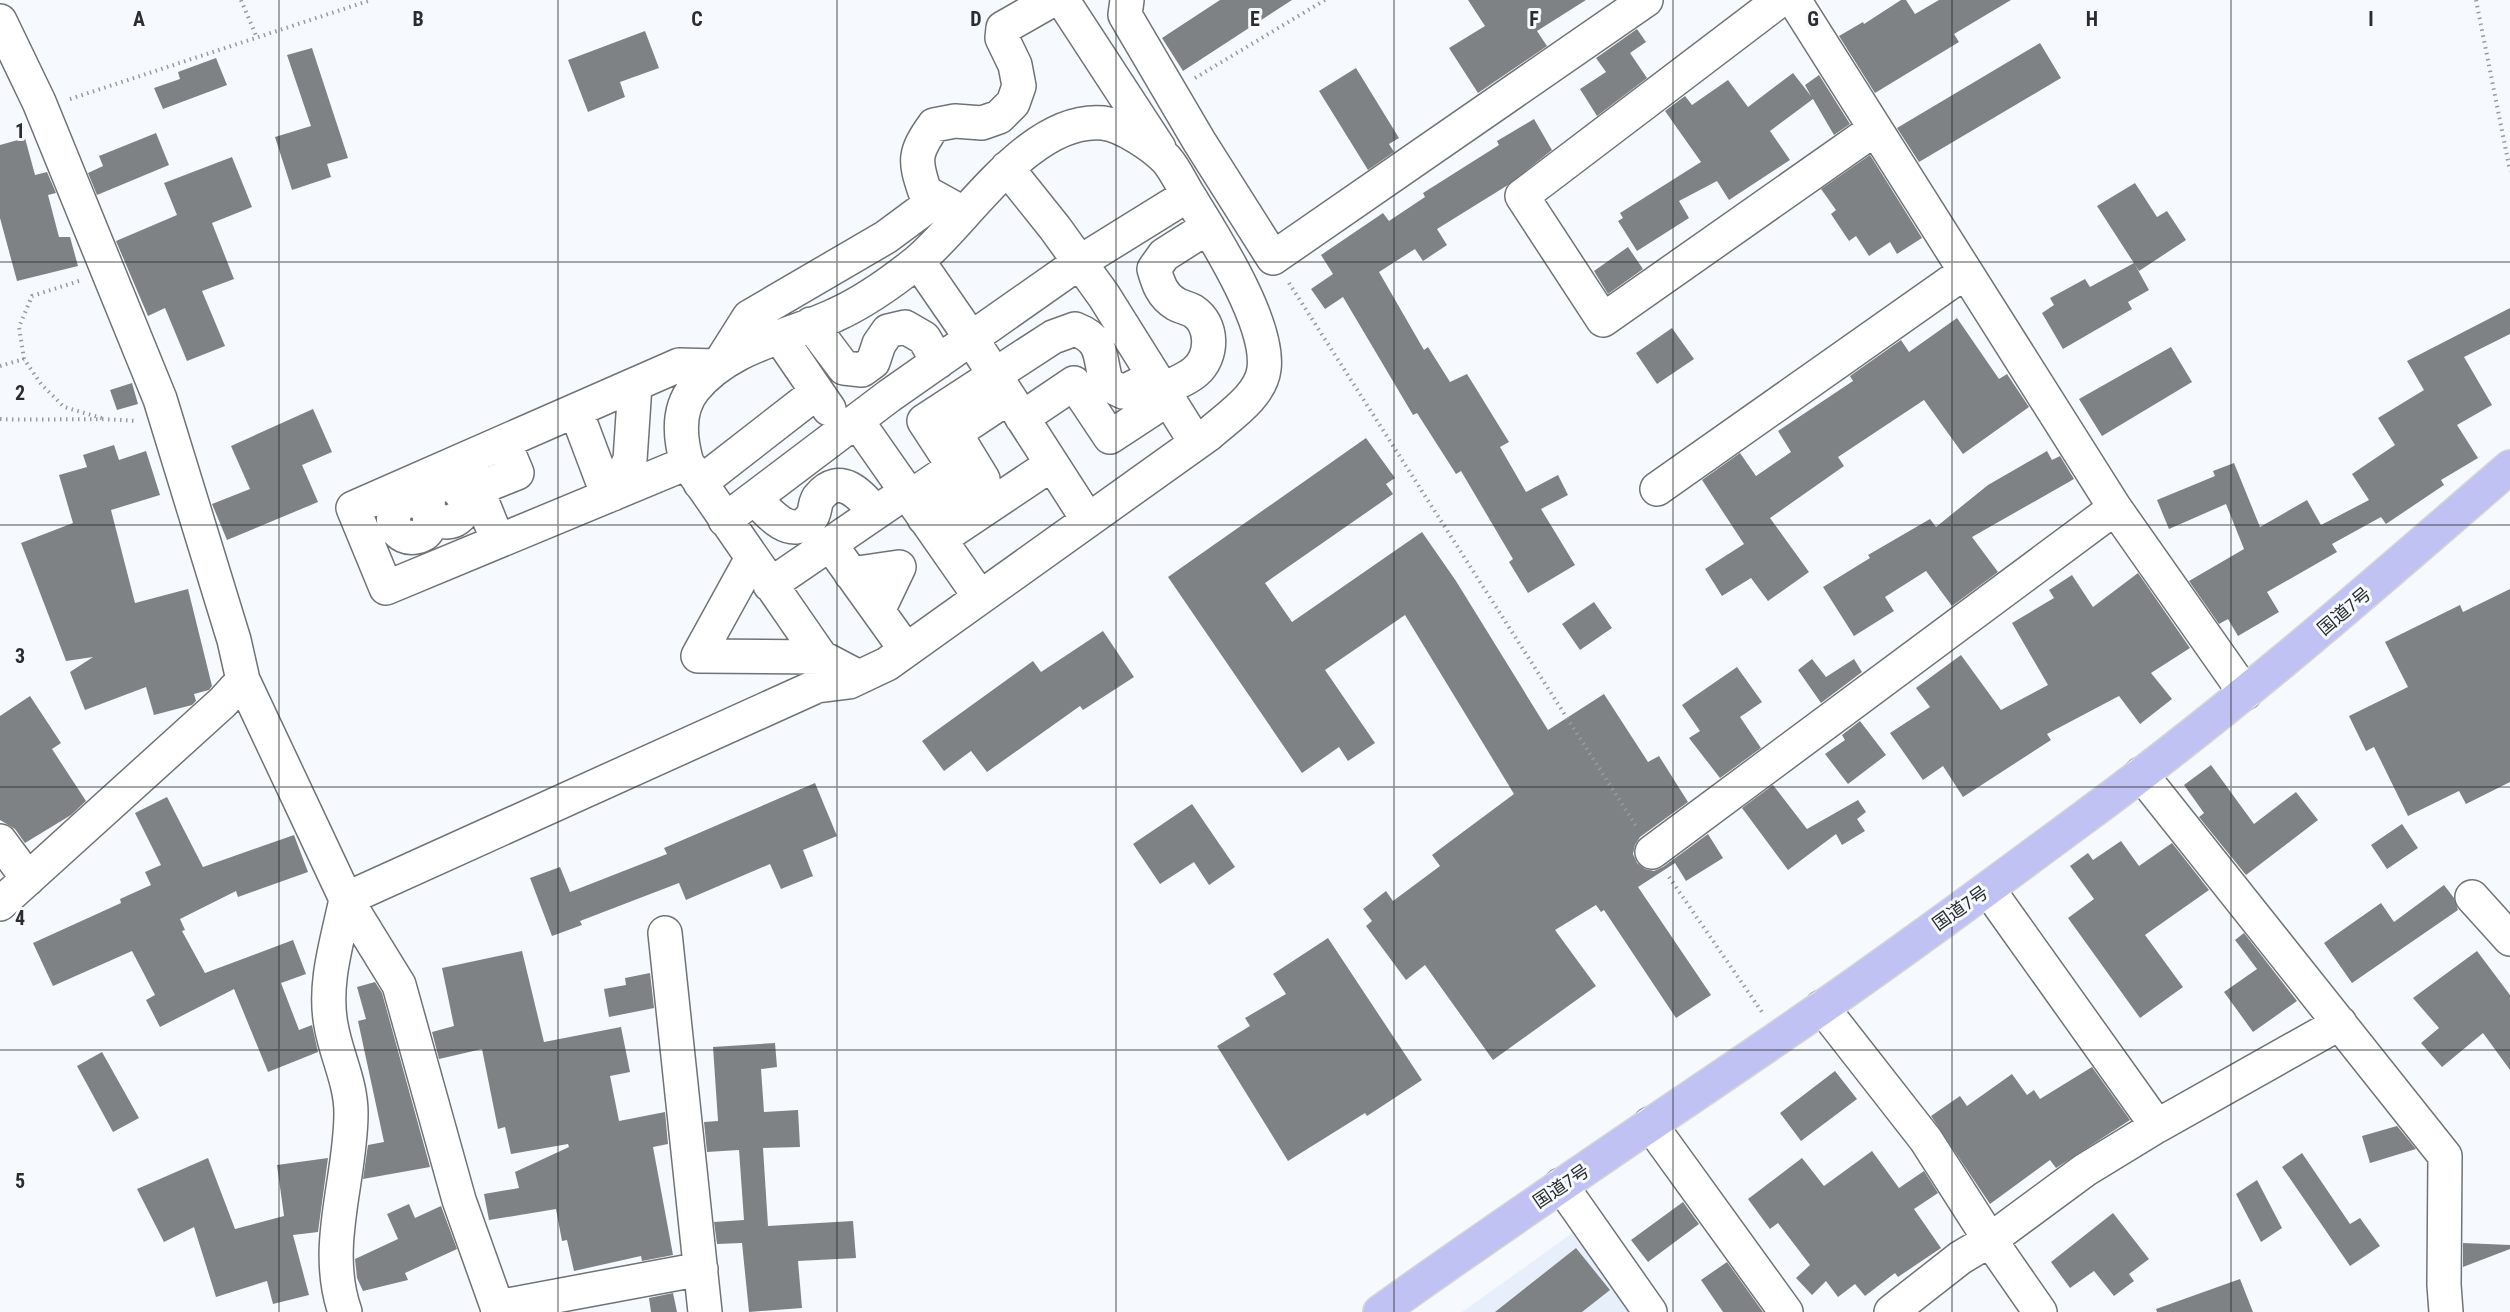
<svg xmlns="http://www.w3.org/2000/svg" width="2510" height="1312" font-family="'Roboto Condensed','Noto Sans JP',sans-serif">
	<rect width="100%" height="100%" fill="#f6fafe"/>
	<!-- built -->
	<path fill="#e7f0fa" d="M1578,1229L1636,1312H1462Z"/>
	<!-- building -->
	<path fill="#7f8285" d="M1220,0H1292L1183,71L1162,38Z
		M1468,0H1586L1537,31L1547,46L1478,93L1449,48L1485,26Z
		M1901,0H1906L1915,14L1939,0H2011L1954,34L1959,42L1875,93L1839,36L1863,22L1864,24Z
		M1637,29L1646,42L1630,53L1647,78L1597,116L1580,89L1606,72L1596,58Z
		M645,31L659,68L620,82L625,97L588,112L568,60Z
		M2040,43L2061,78L1919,162L1897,128Z
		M312,48L348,158L327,164L331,177L292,190L275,137L311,126L287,55Z
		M216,58L227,85L163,109L154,88L180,79L178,72Z
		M1356,68L1399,138L1389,144L1394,152L1368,170L1319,91Z
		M1793,73L1811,96L1805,85L1819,75L1850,124L1834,135L1813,99L1770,131L1790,160L1729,200L1717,181L1679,201L1689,218L1637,251L1618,221L1623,218L1620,213L1701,162L1665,111L1685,96L1692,105L1728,80L1748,107Z
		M1534,119L1552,150L1508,185L1437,229L1447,245L1423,261L1415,249L1379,272L1424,350L1428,347L1450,382L1467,374L1509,442L1500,447L1526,492L1558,475L1568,495L1541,509L1575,565L1528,593L1509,562L1513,559L1461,471L1456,474L1417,413L1413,415L1343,297L1325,309L1311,289L1333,274L1321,255L1383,213L1389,221L1425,197L1423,193L1499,145L1497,141Z
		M156,133L169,165L97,195L88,173L103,166L99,156Z
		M25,138L35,175L47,172L56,193L48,195L59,237H70L78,266L17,281L0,218V145Z
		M1870,155L1922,238L1897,254L1890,242L1869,256L1856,236L1849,241L1831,214L1836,210L1821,189Z
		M232,157L252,207L212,223L234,279L202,291L225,346L187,361L165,308L148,316L116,241L177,215L164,183Z
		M2135,183L2157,217L2167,211L2186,240L2139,271L2097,206Z
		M1628,247L1643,269L1608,294L1594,271Z
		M2134,263L2149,290L2128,302L2132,309L2063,349L2042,313L2054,305L2050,298L2085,279L2090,287Z
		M2510,308V334L2464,357L2492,405L2457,425L2478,458L2441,480L2444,485L2386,524L2381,517L2332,544L2337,552L2267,592L2279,612L2238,636L2228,619L2219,624L2189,581L2244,549L2226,504L2169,529L2157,500L2215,476L2213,471L2234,463L2260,527L2307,500L2321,525L2369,500L2352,474L2395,445L2378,418L2424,390L2407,361Z
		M1957,318L1999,379L2007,374L2029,407L1963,454L1924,400L1838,457L1844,466L1770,518L1809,572L1768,601L1751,578L1722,596L1705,569L1744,544L1702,480L1740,453L1756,476L1791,452L1778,431L1853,381L1850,376L1901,340L1909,352Z
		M1672,328L1694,359L1657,384L1636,353Z
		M2171,347L2192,382L2102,436L2079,399Z
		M132,383L138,404L117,410L110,390Z
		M313,409L332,452L302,465L318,502L227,540L212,504L250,489L231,446Z
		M1366,438L1395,478L1386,484L1393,494L1265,583L1292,622L1422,532L1456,581L1548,730L1604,694L1648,762L1659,756L1688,802L1640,837L1635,845L1633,854L1637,863L1645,869L1654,871L1663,867L1708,834L1723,858L1686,881L1675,863L1638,887L1711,995L1676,1018L1604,910L1601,912L1596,905L1555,930L1596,986L1493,1060L1425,965L1406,980L1366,926L1372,921L1363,909L1386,891L1393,901L1440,866L1432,855L1514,794L1405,615L1325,670L1375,743L1348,761L1339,747L1302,773L1168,577Z
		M114,445L119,460L146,451L160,495L111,510L135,603L188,589L212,686L209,690L194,694L196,701L192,705L154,715L146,687L85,710L70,672L93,657L66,661L21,543L73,523L59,475L87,467L83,455Z
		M2047,451L2052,460L2060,456L2074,479L1972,537L1998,572L1952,606L1926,571L1885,597L1894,611L1854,636L1823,587L1870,558L1868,555L1930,519L1936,527L1988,485Z
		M2138,573L2190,648L2151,673L2172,699L2140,724L2119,696L2047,734L2051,740L1963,797L1943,766L1923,780L1890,733L1930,707L1916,688L1961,655L2001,710L2048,685L2012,623L2054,598L2049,590L2072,575L2093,607Z
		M2510,589V782L2466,804L2459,791L2408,816L2374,747L2366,751L2349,716L2408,687L2385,642L2460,605L2463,612Z
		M1594,602L1612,628L1580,650L1562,624Z
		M1103,631L1134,677L1083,710L1080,706L987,772L971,751L944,771L922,741L1033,661L1041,672Z
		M1812,659L1826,677L1854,659L1862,672L1821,703L1798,670Z
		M1737,667L1762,702L1740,717L1761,748L1720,778L1689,738L1700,731L1682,705Z
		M30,696L61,743L52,749L86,801L71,815L25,843L15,829L0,820V716Z
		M1860,721L1886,755L1848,784L1825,754L1845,740L1842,735Z
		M2211,765L2254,824L2296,792L2318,820L2246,875L2199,817L2204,813L2184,785Z
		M815,783L837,836L803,850L813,876L781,889L770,864L686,900L679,883L580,921L582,925L552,936L530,878L560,867L570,892L667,854L664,848Z
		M1773,785L1807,829L1858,800L1866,812L1857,819L1865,831L1842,845L1836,834L1788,870L1742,808Z
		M167,797L203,867L294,835L308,872L238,897L236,891L180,919L185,930L182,931L205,973L293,940L306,974L281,983L299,1030L312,1025L318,1052L268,1072L234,989L160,1027L146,1000L155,995L132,951L53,986L33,943L121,903L120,899L151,885L145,872L161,865L135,813Z
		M1192,804L1235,867L1209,885L1194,862L1160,884L1133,844Z
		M2402,824L2418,848L2387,869L2371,845Z
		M2121,841L2139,866L2172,843L2209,890L2145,935L2183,987L2140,1018L2068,918L2094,899L2070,866L2088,853L2093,860Z
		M2444,885L2454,898L2458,910L2352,983L2324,943L2381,903L2394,922Z
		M2244,933L2297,1001L2253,1032L2224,992L2257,969L2235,940Z
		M1328,938L1422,1080L1367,1116L1365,1113L1288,1161L1217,1046L1250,1026L1245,1018L1286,994L1273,974Z
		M522,951L544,1042L621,1027L630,1072L610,1076L619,1121L665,1112L668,1144L653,1147L673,1255L642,1261L641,1256L574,1271L567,1240L562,1241L556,1209L489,1220L484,1194L519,1188L515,1172L569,1147L568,1144L511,1154L505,1127L498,1129L482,1049L439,1059L432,1032L454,1026L442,968Z
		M2477,951L2510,995V1070L2483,1033L2442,1067L2421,1043L2439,1028L2413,998Z
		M650,973L654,1008L609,1017L604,989L626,985L625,978Z
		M375,982L382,993L430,1167L363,1179L368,1145L384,1142L358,1021L366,1019L357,987Z
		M775,1043L777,1067L761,1069L764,1112L798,1110L800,1147L763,1148L768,1226L853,1221L856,1258L798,1261L802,1308L749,1312L742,1243L717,1244L714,1222L744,1220L739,1150L707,1152L704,1122L718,1121L713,1047Z
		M102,1052L139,1118L113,1132L77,1066Z
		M2092,1067L2130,1120L2056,1168L2050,1160L1990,1204L1931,1116L1960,1096L1967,1106L2012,1074L2027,1095L2034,1090L2040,1099Z
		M1835,1071L1857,1099L1801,1141L1780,1113Z
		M2397,1126L2416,1149L2370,1163L2362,1136Z
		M1872,1151L1899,1188L1924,1171L1938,1193L1914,1209L1941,1248L1898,1277L1895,1273L1865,1296L1855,1284L1838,1297L1826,1281L1812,1295L1796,1278L1810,1265L1778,1223L1770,1229L1748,1199L1802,1158L1824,1186Z
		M2302,1153L2350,1224L2360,1218L2380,1246L2350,1266L2282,1167Z
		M208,1158L235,1229L284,1216L277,1165L328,1158L318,1232L293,1235L309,1295L273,1304L267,1281L216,1297L194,1227L164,1242L137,1189Z
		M2257,1180L2282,1228L2261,1242L2236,1194Z
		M1683,1202L1699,1224L1648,1262L1631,1240Z
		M409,1204L415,1218L441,1206L457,1249L405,1273L408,1280L363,1291L357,1278L355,1259L398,1239L387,1214Z
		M2113,1213L2149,1259L2129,1274L2134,1281L2114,1296L2094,1271L2070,1288L2051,1262Z
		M2463,1243L2510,1245V1249L2463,1267Z
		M1576,1248L1610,1290L1582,1312H1495Z
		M1727,1262L1763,1312H1723L1701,1280Z
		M2240,1279L2253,1312H2157L2156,1309Z
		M673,1293L677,1312H651L649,1298Z"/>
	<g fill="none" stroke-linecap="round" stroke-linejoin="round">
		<!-- minor casing -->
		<g stroke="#707376" stroke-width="36">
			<path id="minor" d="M1054,0L1065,4L1159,148
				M1127,0L1125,15L1199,141L1273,258L1646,0
				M1780,0L1522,196L1603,320L1875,129
				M1794,0L2115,508L2245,693
				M0,21L39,102L160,399L234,640L243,680L346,899L399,985L459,1200L499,1312
				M1007,168L1055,228L1104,296L1196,443
				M954,208L925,192C914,160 914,153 934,125L955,121L982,123L999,117L1013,103L1019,86L1015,65L1002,38L1003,28L1052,0
				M918,261L971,338L1088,520
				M811,324L844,368L862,370L873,362L879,344L888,331L905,327L924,338L938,362
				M779,336L829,409
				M1163,390C1173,384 1187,379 1195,372C1214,356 1213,324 1193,311C1188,308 1181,307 1176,304C1162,296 1158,283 1154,269L1164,255L1208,227
				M576,411L608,496
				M1022,418L1074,383L1110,437L1168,399
				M857,421L980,597
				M687,463L386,588L353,508L679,365L718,366L749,317L886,237L936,200
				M700,483L817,392
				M1657,489L1965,272
				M613,494L630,460L635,385
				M910,497L954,467L924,421L1053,337L1075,329C1106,341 1098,357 1107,384L1123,392L1154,377
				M755,498C767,512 792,542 811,518C816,513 814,502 819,497C840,471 861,495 875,512
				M429,510C413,491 387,505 395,528C400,535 407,539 416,537C441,532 422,507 431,493C444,474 467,490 465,509C457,525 440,526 430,513
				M924,518L983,479L955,433L1009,397
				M725,520L889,396L1080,262L1188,195
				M940,539L1052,464
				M498,541L477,489L517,473L504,442
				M830,544L906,650
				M752,558L698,656L821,657
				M851,574L899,567L878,611
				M770,585L906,492
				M2141,774L2445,1156L2444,1285L2446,1312
				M0,841L28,879
				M1652,852L2115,508
				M1988,889L2157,1126L2340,1023
				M2472,897L2510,939
				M0,904L223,702L243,680
				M665,933L705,1312
				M1822,1007L1926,1140L1990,1240L2040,1312
				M1650,1124L1786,1312
				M1561,1185L1650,1312
				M497,1307L701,1269
				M345,1312C322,1246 351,1180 351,1113C351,1082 336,1055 331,1025C323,983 338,939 346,899L817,686L849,682L887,664L1209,434C1228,417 1261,396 1264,369C1270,323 1213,235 1189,196C1182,185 1175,169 1166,159C1152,145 1122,125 1103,123C1030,116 967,220 917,262C892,282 864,302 835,315C787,338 730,345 694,389C677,410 680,439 687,463L821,657L859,677
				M1891,1312L1960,1258L1990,1240L2085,1170L2157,1126"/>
		</g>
		<!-- highway casing -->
		<g stroke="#d4d5d5" stroke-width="36">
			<path id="highway" d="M1380,1312C1511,1218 1645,1129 1778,1038C1885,965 1990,887 2094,810C2239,703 2374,585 2510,467"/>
		</g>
		<!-- path -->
		<path stroke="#989b9e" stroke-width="4" stroke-dasharray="1.5 4.5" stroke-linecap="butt" d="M241,0L257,38
			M2476,0L2510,171
			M1195,78L1325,0
			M70,99L371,0
			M79,281L32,296L19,327L24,359L41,384L64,407L105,419
			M1289,283L1636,826
			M0,366L24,359
			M0,419C45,421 91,417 136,421
			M1669,877L1762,1012"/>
		<!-- minor -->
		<use href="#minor" stroke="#fff" stroke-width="33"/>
		<!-- highway -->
		<use href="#highway" stroke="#c1c2f4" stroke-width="33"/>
	</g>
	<!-- grid -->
	<path fill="none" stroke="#2a2c2d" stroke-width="1.5" stroke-opacity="0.55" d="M279,0V1312M558,0V1312M837,0V1312M1116,0V1312M1394,0V1312M1673,0V1312M1952,0V1312M2231,0V1312M0,262H2510M0,525H2510M0,787H2510M0,1050H2510"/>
	<g text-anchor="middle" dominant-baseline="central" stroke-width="6" stroke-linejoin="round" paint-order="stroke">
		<!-- street labels -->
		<g font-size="18" fill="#2a2c2d" stroke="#f6fafe">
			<text transform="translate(2344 611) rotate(-40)">国道7号</text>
			<text transform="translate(1960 908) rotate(-35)">国道7号</text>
			<text transform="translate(1561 1186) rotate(-34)">国道7号</text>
		</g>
	</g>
	<g font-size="20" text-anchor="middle" font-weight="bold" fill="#2a2c2d" stroke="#f6fafe" stroke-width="6" stroke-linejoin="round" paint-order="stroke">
		<text x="139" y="26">A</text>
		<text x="418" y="26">B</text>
		<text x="697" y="26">C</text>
		<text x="976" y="26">D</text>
		<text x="1255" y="26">E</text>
		<text x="1534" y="26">F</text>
		<text x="1813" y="26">G</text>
		<text x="2092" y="26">H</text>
		<text x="2371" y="26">I</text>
		<text x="20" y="138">1</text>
		<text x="20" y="400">2</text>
		<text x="20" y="663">3</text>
		<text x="20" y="925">4</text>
		<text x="20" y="1188">5</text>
	</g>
</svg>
